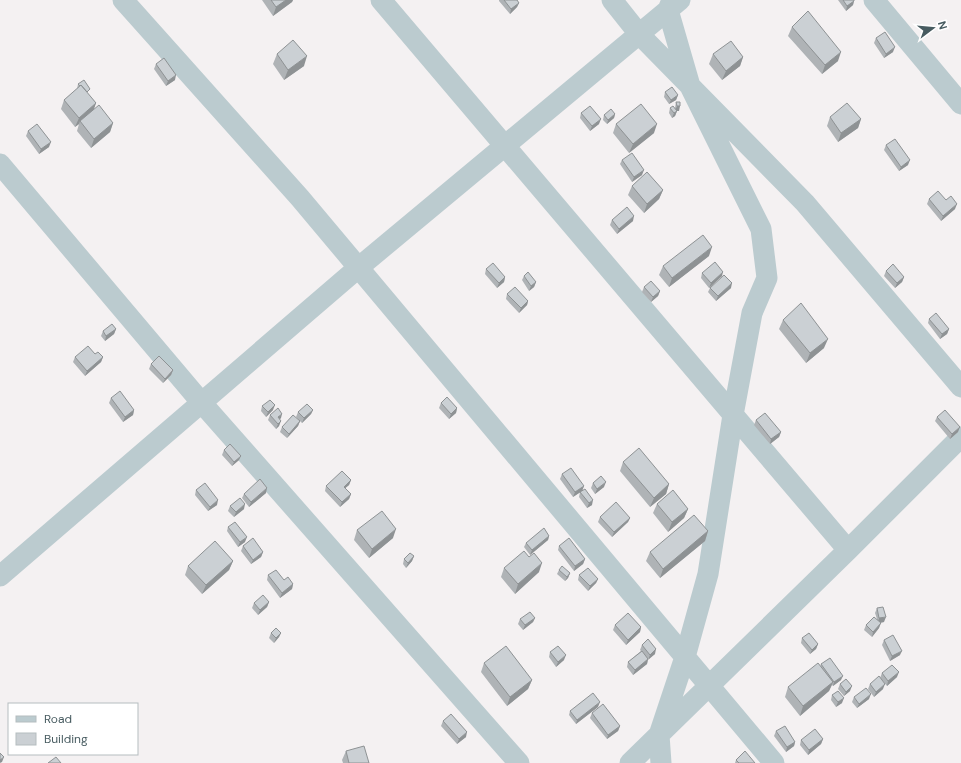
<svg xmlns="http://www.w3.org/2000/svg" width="961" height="763" font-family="'DM Sans',sans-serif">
	<rect width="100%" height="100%" fill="#f4f1f2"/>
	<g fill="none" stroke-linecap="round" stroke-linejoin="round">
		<!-- street -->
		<path stroke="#bbcbcf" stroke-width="21" d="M123,0L300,198L774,763
			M381,0L848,550
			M612,0L639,34L805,203L961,387
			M874,0L961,104
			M0,164L201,402L519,763
			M0,576L358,268L680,0
			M630,763L848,550L961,437
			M661,763L659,735L685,657L708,574L733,415L752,313L767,278L761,229L690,86L668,10L672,0"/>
	</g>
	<!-- wall -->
	<path fill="#afb3b6" d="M262,0H293L292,2L273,16Z
		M499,0H517L519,3L517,7L510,14L499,1Z
		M838,0H854L853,5L846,11Z
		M792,27L838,61L822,74L788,36Z
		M876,38L893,52L884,58L874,43Z
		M277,54L304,66L284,80L273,64Z
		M713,54L743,57L740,66L722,80L709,64Z
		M156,64L175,80L166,86L154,69Z
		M78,84L88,94L96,103L93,110L113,123L110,132L91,148L77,131L79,124L75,127L61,109L64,100L77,89Z
		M665,92L678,95L676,100L669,104L664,97Z
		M676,102L679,111H677L675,116L672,118L669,113L670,108H675Z
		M581,113L599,124L590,131L580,118Z
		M615,114L614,118L607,124L603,120L604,115Z
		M830,117L861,119L858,128L838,142L827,126Z
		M616,124L654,133L629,153L613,133Z
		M28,131L49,147L39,154L26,136Z
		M886,145L908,165L899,171L884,150Z
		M622,160L642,175L632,182L620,164Z
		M632,186L663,190L659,199L644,213L628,195Z
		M929,199L946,200L955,209L941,221L927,204Z
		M612,220L633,221L617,234L610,225Z
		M709,256L669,287L659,275L663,266Z
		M486,269L505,277L504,282L497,288L485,274Z
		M886,271L904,277L902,282L895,288L884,276Z
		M702,273L722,276L709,288L701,278Z
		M524,276L536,282L534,287L529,291L522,280Z
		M644,287L660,291L658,296L651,302L642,292Z
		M710,288H731L716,301L708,292Z
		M507,294L528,301L527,305L519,313L506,299Z
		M929,319L949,329L947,334L940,339L928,323Z
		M783,320L824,348L806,363L779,329Z
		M116,329L114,334L105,341L101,336L103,331Z
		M95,354L103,357L101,362L85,376L73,362L75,357Z
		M151,364L173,370L171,375L163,383L149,369Z
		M111,398L134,410L133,415L123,422L109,403Z
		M441,403L457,408L456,413L449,419L439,408Z
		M262,406L273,410L266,417L261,411Z
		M313,410L311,414L302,423L300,421L298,426L287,438L280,432L282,427L299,420L296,417L298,412Z
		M270,415L281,418L280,419L279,426L276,429L268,420Z
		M937,417L958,432L950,439L935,421Z
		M756,420L781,432L779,437L770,444L754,425Z
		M224,450L239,460L232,466L222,455Z
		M623,462L669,484L666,494L650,507L620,471Z
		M562,474L584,486L582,491L573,497L560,479Z
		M351,480L349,485L345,488L351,494L349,499L340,507L325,491L326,486Z
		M593,483L604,487L595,494L591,488Z
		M196,490L217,505L208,511L195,495Z
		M580,492L592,505L587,508L579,497Z
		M266,493L249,507L242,498L244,494Z
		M657,504L688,509L684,518L668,532L653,513Z
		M230,506L244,509L234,517L228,511Z
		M600,517L630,518L628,522L612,537L598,522Z
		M228,527L245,542L238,547L227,531Z
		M357,530L393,538L369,558L354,540Z
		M708,531L705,541L660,578L646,561L650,552Z
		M549,536L548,540L530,555L524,547L526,543Z
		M243,546L263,552L261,557L251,564L241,551Z
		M559,546L585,559L583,564L574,571L558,550Z
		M414,556L412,561L406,568L403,564L404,559Z
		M529,557L539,572L515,594L501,577L504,568Z
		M233,561L229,570L202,594L185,575L188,566Z
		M559,570L570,573L568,578L565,581L557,574Z
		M268,575L284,580L293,584L292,589L280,598L267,580Z
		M579,575L598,579L596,583L588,591L578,580Z
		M269,602L267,607L258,615L252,608L254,603Z
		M877,608L884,622L880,623L879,628L872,637L864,630L866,625L877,619L875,613Z
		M535,618L533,622L523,630L518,624L520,619Z
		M615,625L641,627L640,632L626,645L613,630Z
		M271,633H281L279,637L274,643L269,638Z
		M802,638L818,644L816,649L810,654L801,643Z
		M884,640L900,655L890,661L882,645Z
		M642,645L655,654L648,659L647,664L633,675L627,667L628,662L641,651L640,650Z
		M550,652L564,660L556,667L549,657Z
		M484,663L532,680L528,689L507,706L481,672Z
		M821,664L841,680L833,686L832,685L829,691L800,716L785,697L788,687L820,667Z
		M882,673L897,677L887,686L880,678Z
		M840,684L850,691L844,696L838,689Z
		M870,684L883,689L874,697L868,689Z
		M832,695L842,703L836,707L831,700Z
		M854,697L869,699L857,708L852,702Z
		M598,707L576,724L569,715L570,711Z
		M592,713L620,726L618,731L607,739L590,718Z
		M443,721L466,737L457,744L441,726Z
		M776,731L795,742L794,746L786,752L774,736Z
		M823,739L821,744L808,755L800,745L801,740Z
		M346,751L369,763H343L342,760Z
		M736,760L755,763H735Z"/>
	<!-- shaded-wall -->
	<path fill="#8e9294" d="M286,0H293L292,2L273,16L276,7Z
		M854,1L853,5L846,11L847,6Z
		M519,3L517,7L510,14L511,9Z
		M895,47L893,52L884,58L886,54Z
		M841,52L838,61L822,74L825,65Z
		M307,56L304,66L284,80L288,70Z
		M743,57L740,66L722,80L726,71Z
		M176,75L175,80L166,86L168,81Z
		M678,95L676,100L669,104L671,100Z
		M96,103L93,112L80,121L79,124L75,127L79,118Z
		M677,106H680L679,111H675Z
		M677,111L675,116L672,118L674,113Z
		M615,114L614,118L607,124L608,120Z
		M601,119L599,124L590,131L592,126Z
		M861,119L858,128L838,142L841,133Z
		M113,123L110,132L91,148L94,139Z
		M657,124L654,133L629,153L633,144Z
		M51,142L49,147L39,154L41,149Z
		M910,160L908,165L899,171L901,167Z
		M644,170L642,175L632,182L634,177Z
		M663,190L659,199L644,213L647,204Z
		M957,204L955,209L941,221L943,216Z
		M634,216L633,221L617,234L619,229Z
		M712,247L709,256L669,287L672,278Z
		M723,272L722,276L709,288L711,283Z
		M505,277L504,282L497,288L499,283Z
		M904,277L902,282L895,288L897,283Z
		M536,282L534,287L529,291L531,286Z
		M732,283L731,288L716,301L718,296Z
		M660,291L658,296L651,302L653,297Z
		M528,301L527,305L519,313L521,308Z
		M116,329L114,334L105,341L106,336Z
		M949,329L947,334L940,339L942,334Z
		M828,339L824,348L806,363L810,353Z
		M103,357L101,362L85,376L87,371Z
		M173,370L171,375L163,383L165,379Z
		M275,405L273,410L266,417L268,412Z
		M457,408L456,413L449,419L451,414Z
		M134,410L133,415L123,422L125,417Z
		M313,410L311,414L302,423L304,418Z
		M282,414L281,418L276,422L278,417Z
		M281,421L279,426L276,429L278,424Z
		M300,421L298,426L287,438L289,434Z
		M960,427L958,432L950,439L952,434Z
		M781,432L779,437L770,444L771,439Z
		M241,456L239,460L232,466L234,462Z
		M351,480L349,485L342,491L344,487Z
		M606,482L604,487L595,494L597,489Z
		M669,484L666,494L650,507L654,498Z
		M584,486L582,491L573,497L575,492Z
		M267,488L266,493L249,507L251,502Z
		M351,494L349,499L340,507L342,502Z
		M218,500L217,505L208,511L210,507Z
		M593,500L592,505L587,508L589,503Z
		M245,504L244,509L234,517L236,512Z
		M688,509L684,518L668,532L672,522Z
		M630,518L628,522L612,537L614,532Z
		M396,529L393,538L369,558L372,549Z
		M708,531L705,541L660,578L663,569Z
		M549,536L548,540L530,555L532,550Z
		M247,537L245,542L238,547L240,542Z
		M263,552L261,557L251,564L253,560Z
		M414,556L412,561L406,568L408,563Z
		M585,559L583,564L574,571L575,566Z
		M233,561L229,570L202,594L206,585Z
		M542,563L539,572L515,594L518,584Z
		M570,573L568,578L565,581L567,577Z
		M598,579L596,583L588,591L590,586Z
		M293,584L292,589L280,598L282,593Z
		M269,602L267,607L258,615L260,610Z
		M886,617L884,622L878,623L879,618Z
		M535,618L533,622L523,630L525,625Z
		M881,623L879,628L872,637L873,632Z
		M641,627L640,632L626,645L628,640Z
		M281,633L279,637L274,643L276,638Z
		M818,644L816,649L810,654L812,650Z
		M656,649L655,654L648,660L650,655Z
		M902,651L900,655L890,661L892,656Z
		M566,655L564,660L556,667L558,662Z
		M648,659L647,664L633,675L635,670Z
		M899,672L897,677L887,686L888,681Z
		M843,676L841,680L833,686L834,682Z
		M532,680L528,689L507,706L510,697Z
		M833,682L829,691L800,716L803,706Z
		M885,684L883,689L874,697L876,692Z
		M852,686L850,691L844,696L846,692Z
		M871,694L869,699L857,708L859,704Z
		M844,698L842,703L836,707L838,702Z
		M600,702L598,707L576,724L577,720Z
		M620,726L618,731L607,739L608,735Z
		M467,732L466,737L457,744L459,739Z
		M823,739L821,744L808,755L809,750Z
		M795,742L794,746L786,752L787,747Z
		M4,757L2,762L0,763V760Z"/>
	<!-- building -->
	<path fill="#cbd0d4" stroke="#8e9294" d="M271,0H286L276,7Z
		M504,0H517L519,3L511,9Z
		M843,0H854V1L847,6Z
		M808,11L841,52L825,65L792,27Z
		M885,32L895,47L886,54L876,38Z
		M293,40L307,56L288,70L277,54Z
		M731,41L743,57L726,71L713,54Z
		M164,58L176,75L168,81L156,64Z
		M84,80L90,89L87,92L81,85L80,86L78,84Z
		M81,85L96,103L79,118L64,100Z
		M672,87L678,95L671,100L665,92Z
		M676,102H680V106H677Z
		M847,103L861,119L841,133L830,117Z
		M641,104L657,124L633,144L616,124Z
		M99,105L113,123L94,139L80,121Z
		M590,106L601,119L592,126L581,113Z
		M673,106L677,111L674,113L670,108Z
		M611,109L615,114L608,120L604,115Z
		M37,124L51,142L41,149L28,131Z
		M895,139L910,160L901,167L886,145Z
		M632,153L644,170L634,177L622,160Z
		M647,172L663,190L647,204L632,186Z
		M938,191L946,200L951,196L957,204L943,216L929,199Z
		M627,207L634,216L619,229L612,220Z
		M703,235L712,247L672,278L663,266Z
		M715,262L723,272L711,283L702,273Z
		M493,263L505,277L499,283L486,269Z
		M893,264L904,277L897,283L886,271Z
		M528,272L536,282L531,286L524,276Z
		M724,275L732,283L718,296L710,288Z
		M651,281L660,291L653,297L644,287Z
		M515,287L528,301L521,308L507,294Z
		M801,303L828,339L810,353L783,320Z
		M936,313L949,329L942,334L929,319Z
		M112,324L116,329L106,336L103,331Z
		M88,346L95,354L98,352L103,357L87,371L75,357Z
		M159,356L173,370L165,379L151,364Z
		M120,391L134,410L125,417L111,398Z
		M447,397L457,408L451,414L441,403Z
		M270,400L275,405L268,412L262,406Z
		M307,404L313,410L304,418L298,412Z
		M278,408L282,414L278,417L281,421L278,424L270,415Z
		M945,410L960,427L952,434L937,417Z
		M765,413L781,432L771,439L756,420Z
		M293,415L300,421L289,434L282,427Z
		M230,444L241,456L234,462L224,450Z
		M639,448L669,484L654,498L623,462Z
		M571,468L584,486L575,492L562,474Z
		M342,471L351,480L344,487L351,494L342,502L326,486Z
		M601,476L606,482L597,489L593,483Z
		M260,479L267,488L251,502L244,494Z
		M205,483L218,500L210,507L196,490Z
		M585,489L593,500L589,503L580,492Z
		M673,490L688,509L672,522L657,504Z
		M240,498L245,504L236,512L230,506Z
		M616,502L630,518L614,532L600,517Z
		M382,511L396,529L372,549L357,530Z
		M694,515L708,531L663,569L650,552Z
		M235,522L247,537L240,542L228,527Z
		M544,528L549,536L532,550L526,543Z
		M253,538L263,552L253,560L243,546Z
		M569,538L585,559L575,566L559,546Z
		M215,541L233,561L206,585L188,566Z
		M524,551L529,557L534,553L542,563L518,584L504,568Z
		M410,553L414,556L408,563L404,559Z
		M562,566L570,573L567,577L559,570Z
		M588,568L598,579L590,586L579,575Z
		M276,570L284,580L288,577L293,584L282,593L268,575Z
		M263,595L269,602L260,610L254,603Z
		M883,607L886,617L879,618L877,608Z
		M530,612L535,618L525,625L520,619Z
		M628,613L641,627L628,640L615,625Z
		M874,617L881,623L873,632L866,625Z
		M276,628L281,633L276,638L271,633Z
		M809,633L818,644L812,650L802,638Z
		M893,635L902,651L892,656L884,640Z
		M648,639L656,649L650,655L642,645Z
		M506,646L532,680L510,697L484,663Z
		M558,646L566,655L558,662L550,652Z
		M642,651L648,659L635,670L628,662Z
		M830,658L843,676L834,682L821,664Z
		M818,663L833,682L803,706L788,687Z
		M892,665L899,672L888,681L882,673Z
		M879,676L885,684L876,692L870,684Z
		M846,679L852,686L846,692L840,684Z
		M866,688L871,694L859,704L854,697Z
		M838,691L844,698L838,702L832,695Z
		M593,693L600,702L577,720L570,711Z
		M603,704L620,726L608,735L592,713Z
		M451,714L467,732L459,739L443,721Z
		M785,726L795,742L787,747L776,731Z
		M815,729L823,739L809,750L801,740Z
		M364,746L369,763H349L346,751Z
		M745,751L755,763H739L736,760Z
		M0,753L4,757L0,760Z
		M56,757L61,763H48Z"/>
	<!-- legend -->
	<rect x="8" y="703" width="130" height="52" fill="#ffffff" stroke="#b5bdbf"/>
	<rect x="16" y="716" width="20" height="6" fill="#bbcbcf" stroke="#b5bdbf"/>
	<text x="44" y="723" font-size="12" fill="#475b60">Road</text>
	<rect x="16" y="733" width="20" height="12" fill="#cbd0d4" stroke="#b5bdbf"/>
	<text x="44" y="743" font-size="12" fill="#475b60">Building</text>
	<!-- north arrow -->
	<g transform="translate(933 28) rotate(74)" stroke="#ffffff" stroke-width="3" paint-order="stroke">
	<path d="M0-3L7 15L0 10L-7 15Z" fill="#475b60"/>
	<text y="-6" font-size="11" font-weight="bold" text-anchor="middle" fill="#475b60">N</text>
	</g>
</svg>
